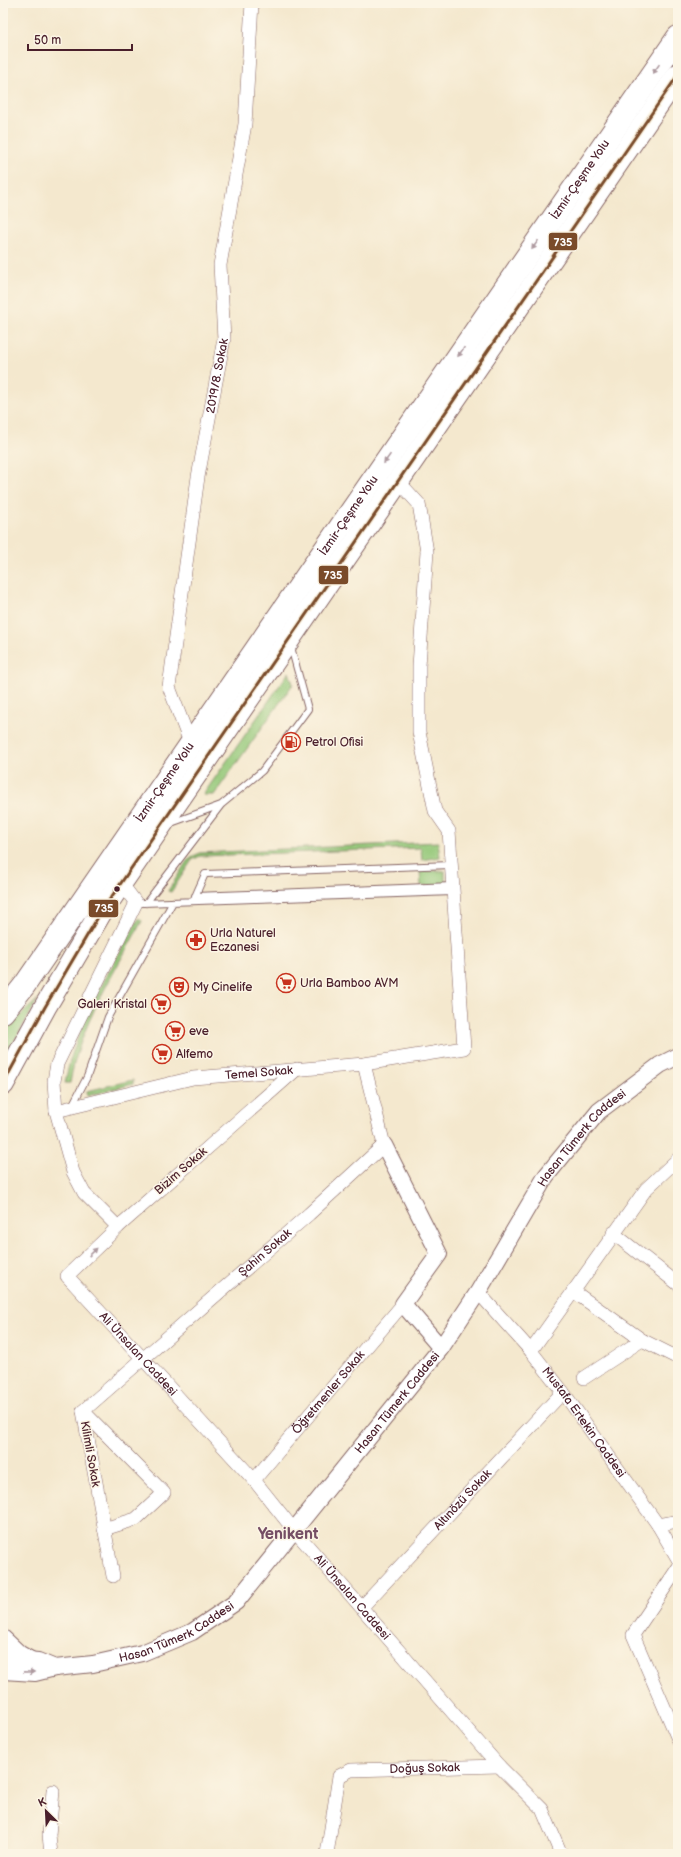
<svg xmlns="http://www.w3.org/2000/svg" width="681" height="1857" font-family="'Balsamiq Sans',sans-serif">
	<rect width="100%" height="100%" fill="#fcf5e5"/>
	<filter id="ink" filterUnits="userSpaceOnUse"><feTurbulence type="fractalNoise" baseFrequency=".025" numOctaves="2"/><feDisplacementMap in="SourceGraphic" scale="8" xChannelSelector="R" yChannelSelector="G"/><feConvolveMatrix kernelMatrix="1 2 1 2 8 2 1 2 1" color-interpolation-filters="sRGB"/></filter>
	<filter id="wash" filterUnits="userSpaceOnUse"><feTurbulence type="fractalNoise" baseFrequency=".012" numOctaves="4" result="noise"/><feDisplacementMap in="SourceGraphic" scale="16" xChannelSelector="R" yChannelSelector="G"/><feGaussianBlur stdDeviation="0.9" result="paint"/><feColorMatrix in="noise" values="0 0 0 0 0 0 0 0 0 0 0 0 0 0 0 0 0 1.4 0 .05"/><feComposite in="paint" operator="in"/></filter>
	<g filter="url(#wash)">
		<rect width="100%" height="100%" fill="#f4e8ce"/>
		<!-- green -->
		<path fill="#94c879" stroke="#6f7452" d="M289,672L293,684L214,795H203Z
			M438,842L440,857L422,860L421,848L200,856L192,860L171,892L168,891L187,861L199,853Z
			M420,871H445V885L421,886Z
			M139,918L142,921C116,970 79,1026 70,1083H65C76,1023 110,971 139,918Z
			M38,999L4,1059L3,1060V1032Z
			M133,1080V1084L87,1096V1091Z"/>
	</g>
	<g filter="url(#ink)">
		<g fill="none" stroke-linecap="round" stroke-linejoin="round">
			<!-- service casing -->
			<g stroke="#866564" stroke-width="8">
				<path id="service" d="M171,823L221,805
					M195,896L453,886
					M193,901L205,874L451,865
					M143,903L453,892
					M146,903L221,805L262,771L308,709L291,647
					M72,1106L87,1077L108,1017L173,902"/>
			</g>
			<!-- minor casing -->
			<g stroke="#866564" stroke-width="14">
				<g id="minor">
					<path id="s1" d="M191,745L169,687L198,477L224,339L220,265L245,124L252,3"/>
					<path id="s2" d="M297,1069L118,1227L67,1276L254,1480L294,1530L499,1766L542,1809L561,1854"/>
					<path id="s3" d="M56,1111L193,1078L364,1064L464,1048L449,831L435,811L419,732V666L427,552L419,504L398,481"/>
					<path d="M118,1227L84,1193L73,1172L56,1111L54,1081L57,1064L136,903L121,883"/>
					<path d="M613,1233L678,1284"/>
					<path d="M573,1291L642,1340L678,1358"/>
					<path id="s4" d="M478,1292L531,1351L563,1392L658,1525L678,1559"/>
					<path d="M531,1351L646,1189L678,1159"/>
					<path d="M584,1378L642,1340"/>
					<path d="M83,1411L164,1493L136,1519L104,1529"/>
					<path id="s5" d="M254,1480L403,1304"/>
					<path d="M658,1525L678,1521"/>
					<path d="M678,1568L633,1635L678,1739"/>
					<path id="s6" d="M113,1576L83,1411L309,1214L384,1145L364,1064"/>
					<path id="s7" d="M362,1607L563,1392"/>
					<path d="M51,1854L49,1835L53,1791"/>
					<path id="s8" d="M327,1854L339,1776L351,1770L499,1766"/>
				</g>
			</g>
			<!-- tertiary casing -->
			<g stroke="#866564" stroke-width="18">
				<g id="tertiary">
					<path d="M384,1145L439,1254L403,1304L441,1348"/>
					<path d="M3,1638L20,1654L31,1660"/>
					<path d="M3,1658L38,1661L55,1668"/>
					<path id="s9" d="M3,1671L35,1673L55,1668L93,1664L142,1653L192,1632L236,1602L441,1348L478,1292L546,1176L599,1111L660,1065L678,1056"/>
				</g>
			</g>
			<!-- trunk casing -->
			<g stroke="#866564" stroke-width="24">
				<g id="trunk">
					<path id="s10" d="M3,1012L24,986L678,37"/>
					<path d="M3,1084L45,1007L101,912L678,75"/>
				</g>
			</g>
			<!-- service -->
			<use href="#service" stroke="#fff" stroke-width="6"/>
			<!-- minor -->
			<use href="#minor" stroke="#fff" stroke-width="13"/>
			<!-- tertiary -->
			<use href="#tertiary" stroke="#fff" stroke-width="16"/>
			<!-- trunk -->
			<use href="#trunk" stroke="#fff" stroke-width="22"/>
			<!-- bus-1 casing -->
			<g stroke="#fcf5e5" stroke-width="6">
				<path id="bus-1" d="M3,1084L45,1007L101,912L678,75"/>
			</g>
			<!-- bus-1 -->
			<use href="#bus-1" stroke="#7a4b2a" stroke-width="3"/>
		</g>
		<!-- one-way arrows -->
		<defs><path id="oneway-solid" d="M-6-.8H1V-3.2L6.5 0L1 3.2V.8H-6Z"/></defs>
		<g fill="#ae9aa0">
			<use href="#oneway-solid" transform="translate(656 69) rotate(125)"/>
			<use href="#oneway-solid" transform="translate(535 245) rotate(125)"/>
			<use href="#oneway-solid" transform="translate(461 352) rotate(125)"/>
			<use href="#oneway-solid" transform="translate(387 459) rotate(125)"/>
			<use href="#oneway-solid" transform="translate(93 1252) rotate(-44)"/>
			<use href="#oneway-solid" transform="translate(29 1672) rotate(1)"/>
		</g>
	</g>
	<!-- icons -->
	<defs>
		<g id="fuel-ring" transform="scale(1)"><circle r="9.5" fill="#fcf5e5" stroke="#c8321e" stroke-width="1.5"/><path d="M-5.5-6h7V0h2V4h1.3V-2.5L3-4.5l.8-.8L6-3V5H2.5V1h-1V6h-7ZM-4.2-4.7v3.2H.2V-4.7Z" fill="#c8321e"/></g>
		<g id="pharmacy-ring" transform="scale(1)"><circle r="9.5" fill="#fcf5e5" stroke="#c8321e" stroke-width="1.5"/><path d="M-2-6h4v4h4v4h-4v4h-4v-4h-4v-4h4Z" fill="#c8321e"/></g>
		<g id="supermarket-ring" transform="scale(1)"><circle r="9.5" fill="#fcf5e5" stroke="#c8321e" stroke-width="1.5"/><path d="M-6-5.5h2.5l.6 2H6L4.5 2H-2.5L-4.4-4H-6ZM-1.5 3.2a1.3 1.3 0 1 0 .1 0ZM3 3.2a1.3 1.3 0 1 0 .1 0Z" fill="#c8321e"/></g>
		<g id="theatre-ring" transform="scale(1)"><circle r="9.5" fill="#fcf5e5" stroke="#c8321e" stroke-width="1.5"/><path d="M-5-5.5Q0-4 5-5.5V0Q5 5 0 6Q-5 5-5 0ZM-3.3-2.5H-1v1.5H-3.3ZM1-2.5H3.3v1.5H1ZM-2.8 1Q0 5.5 2.8 1Z" fill="#c8321e"/></g>
	</defs>
	<g fill-rule="evenodd">
		<use href="#fuel-ring" x="291" y="742"/>
		<use href="#pharmacy-ring" x="196" y="940"/>
		<use href="#supermarket-ring" x="286" y="983"/>
		<use href="#theatre-ring" x="179" y="987"/>
		<use href="#supermarket-ring" x="161" y="1004"/>
		<use href="#supermarket-ring" x="175" y="1031"/>
		<use href="#supermarket-ring" x="162" y="1054"/>
	</g>
	<!-- markers -->
	<circle fill="#4a1f2b" stroke="#fcf5e5" stroke-width="1.5" cx="117" cy="889" r="3.5"/>
	<g text-anchor="middle" dominant-baseline="central" stroke-width="3" stroke-linejoin="round" paint-order="stroke">
		<!-- street labels -->
		<g font-size="12" fill="#4a1f2b" stroke="#fcf5e5">
			<text stroke="none"><textPath href="#s10" startOffset="1013">İzmir-Çeşme Yolu</textPath></text>
			<text stroke="none"><textPath href="#s1" startOffset="377">2019/8. Sokak</textPath></text>
			<text stroke="none"><textPath href="#s10" startOffset="605">İzmir-Çeşme Yolu</textPath></text>
			<text stroke="none"><textPath href="#s10" startOffset="281">İzmir-Çeşme Yolu</textPath></text>
			<text stroke="none"><textPath href="#s3" startOffset="207">Temel Sokak</textPath></text>
			<text stroke="none"><textPath href="#s9" startOffset="829">Hasan Tümerk Caddesi</textPath></text>
			<text transform="translate(181 1171) rotate(-41)">Bizim Sokak</text>
			<text stroke="none"><textPath href="#s6" startOffset="409">Şahin Sokak</textPath></text>
			<text stroke="none"><textPath href="#s2" startOffset="415">Ali Ünsalan Caddesi</textPath></text>
			<text stroke="none"><textPath href="#s5" startOffset="115">Öğretmenler Sokak</textPath></text>
			<text stroke="none"><textPath href="#s9" startOffset="505">Hasan Tümerk Caddesi</textPath></text>
			<text stroke="none"><textPath href="#s4" startOffset="168">Mustafa Ertekin Caddesi</textPath></text>
			<text transform="translate(90 1454) rotate(80)">Kilimli Sokak</text>
			<text stroke="none"><textPath href="#s7" startOffset="147">Altınözü Sokak</textPath></text>
			<text stroke="none"><textPath href="#s2" startOffset="739">Ali Ünsalan Caddesi</textPath></text>
			<text stroke="none"><textPath href="#s9" startOffset="181">Hasan Tümerk Caddesi</textPath></text>
			<text stroke="none"><textPath href="#s8" startOffset="166">Doğuş Sokak</textPath></text>
		</g>
		<!-- poi labels -->
		<g font-size="12" fill="#4a1f2b" stroke="#fcf5e5" text-anchor="start">
			<text x="305" y="742">Petrol Ofisi</text>
			<text x="210" y="933">Urla Naturel<tspan x="210" dy="14">Eczanesi</tspan></text>
			<text x="300" y="983">Urla Bamboo AVM</text>
			<text x="193" y="987">My Cinelife</text>
			<text x="147" y="1004" text-anchor="end">Galeri Kristal</text>
			<text x="189" y="1031">eve</text>
			<text x="176" y="1054">Alfemo</text>
		</g>
		<!-- district labels -->
		<g font-size="16" font-weight="bold" fill="#764e65" stroke="#fcf5e5">
			<text x="288" y="1534">Yenikent</text>
		</g>
	</g>
	<g stroke="#fcf5e5" stroke-width="1.5">
		<rect x="548" y="232" width="30" height="19" rx="4" fill="#7a4b2a"/>
		<rect x="318" y="565" width="31" height="20" rx="4" fill="#7a4b2a"/>
		<rect x="88" y="899" width="31" height="19" rx="4" fill="#7a4b2a"/>
	</g>
	<g font-size="11" text-anchor="middle" font-weight="bold" fill="#fff">
		<text x="563" y="246">735</text>
		<text x="333" y="579">735</text>
		<text x="104" y="912">735</text>
	</g>
	<!-- margin -->
	<rect width="681" height="1857" fill="none" stroke="#fcf5e5" stroke-width="16"/>
	<!-- north arrow -->
	<g transform="translate(46 1811) rotate(336)" stroke="#fcf5e5" stroke-width="3" paint-order="stroke">
	<path d="M0-3L7 15L0 10L-7 15Z" fill="#4a1f2b"/>
	<text y="-6" font-size="11" font-weight="bold" text-anchor="middle" fill="#4a1f2b">K</text>
	</g>
	<!-- scale -->
	<path d="M28 44v6h104v-6" fill="none" stroke="#4a1f2b" stroke-width="2"/>
	<text x="34" y="44" font-size="12" fill="#4a1f2b" stroke="#fcf5e5" stroke-width="3" paint-order="stroke">50 m</text>
</svg>
